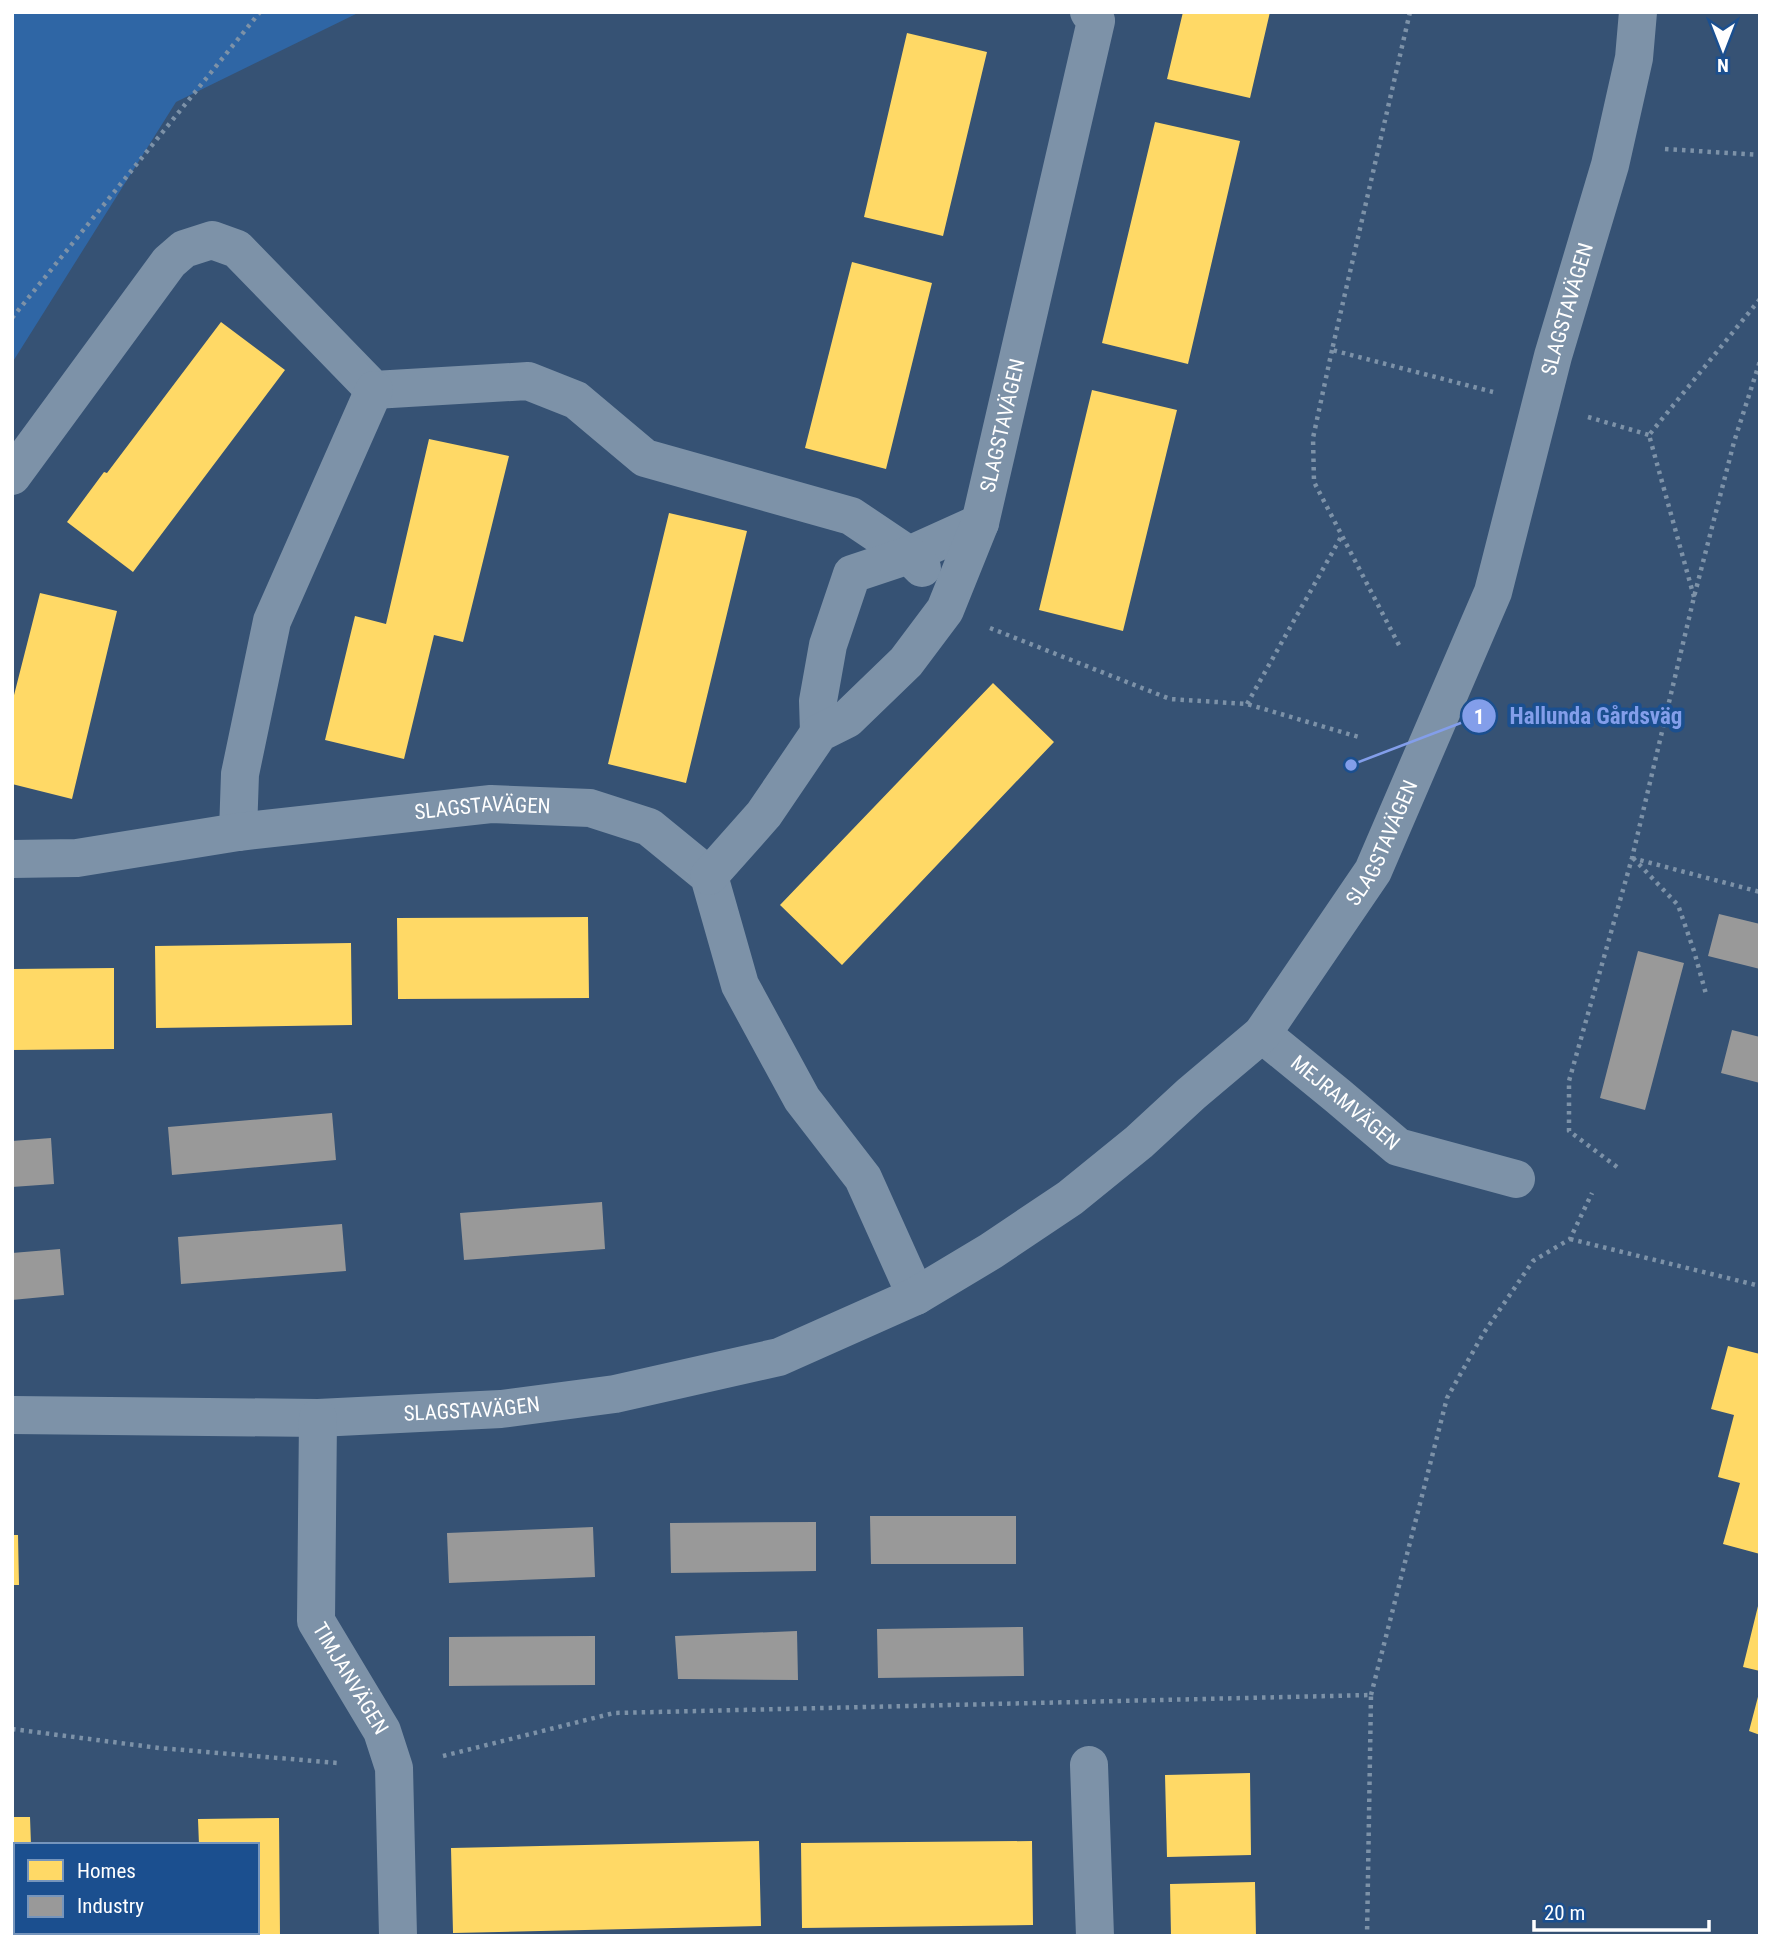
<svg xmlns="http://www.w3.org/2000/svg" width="1772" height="1948" font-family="'Roboto Condensed',sans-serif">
	<rect width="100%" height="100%" fill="#365274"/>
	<!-- green -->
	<path fill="#2f66a5" d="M12,12H360L176,102L12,363Z"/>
	<!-- homes -->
	<path fill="#ffd966" d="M1183,12H1270L1250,98L1167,79Z
		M907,33L987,52L943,236L864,217Z
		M1155,122L1240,141L1188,364L1102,343Z
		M852,262L932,283L886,469L805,448Z
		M221,322L285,370L133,572L67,522L104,472L107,473Z
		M1092,390L1177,410L1123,631L1039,610Z
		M429,439L509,456L463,642L434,635L404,759L325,740L355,616L386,624Z
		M669,513L747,531L686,783L608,764Z
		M40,593L117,611L72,799L12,784V703Z
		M993,683L1054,742L842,965L780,905Z
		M588,917L589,998L398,999L397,918Z
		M351,943L352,1025L156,1028L155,946Z
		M114,968V1049L12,1050V969Z
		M1728,1346L1760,1354V1554L1723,1544L1740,1483L1718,1477L1734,1415L1711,1409Z
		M12,1535H18L19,1585H12Z
		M1759,1602H1760V1671L1743,1667Z
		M1759,1693H1760V1735L1749,1731Z
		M1250,1773L1251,1855L1167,1857L1165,1775Z
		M12,1817H30L31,1845H16V1932H32V1936H12Z
		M279,1818L280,1936H200V1932H257V1845H199L198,1819Z
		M759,1841L761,1926L453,1933L451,1848Z
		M1032,1841L1033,1925L802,1928L801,1843Z
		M1255,1882L1256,1936H1171L1170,1884Z"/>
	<!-- industry -->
	<path fill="#999" d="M1719,914L1760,924V969L1708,956Z
		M1638,951L1684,963L1645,1110L1600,1098Z
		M1732,1030L1760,1037V1083L1721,1073Z
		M332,1113L336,1160L172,1175L168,1127Z
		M51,1138L54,1184L12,1187V1141Z
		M602,1202L605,1249L464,1260L460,1213Z
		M342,1224L346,1271L181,1284L178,1237Z
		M60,1249L64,1295L12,1300V1253Z
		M870,1516H1016V1564H871Z
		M816,1522V1571L671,1573L670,1523Z
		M593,1527L595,1577L449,1583L447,1533Z
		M1023,1627L1024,1676L878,1678L877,1629Z
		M797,1631L798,1680L678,1679L675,1636Z
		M595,1636V1685L449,1686V1637Z"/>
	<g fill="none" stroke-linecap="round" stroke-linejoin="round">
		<!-- path -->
		<path stroke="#7d92a8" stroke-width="4.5" stroke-dasharray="3.5 5" stroke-linecap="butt" d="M1410,12L1332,350L1493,392
			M1665,149L1760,155
			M12,318L260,12
			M1332,350L1313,438L1314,482L1401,649
			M1588,417L1649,435
			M1694,597L1649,435L1760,299
			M990,628L1170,699L1247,704L1362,738
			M1247,704L1341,537
			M1632,858L1760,892
			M1633,858L1678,905L1694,951L1706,994
			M1617,1167L1569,1131V1081L1632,858L1694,597L1734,442L1760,361
			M1570,1239L1760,1286
			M1371,1695L1447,1398L1483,1334L1533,1261L1570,1239L1592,1193
			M12,1729L159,1748L338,1763
			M443,1756L614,1713L1371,1695L1367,1936"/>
		<!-- minor -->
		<g stroke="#7d92a8" stroke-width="38">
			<path d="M12,476L169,262L184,249L212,240L237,249L374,390L528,381L576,400L645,458L851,516L909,555L980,523"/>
			<path d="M819,733L818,701L828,645L852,574L909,555L922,568"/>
			<path d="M238,832L240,774L272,621L374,390"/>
			<path id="s1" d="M12,859L77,858L238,832L491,804L590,808L649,827L709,876L740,985L802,1099L863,1178L916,1296"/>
			<path id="s2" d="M709,876L764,814L819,733L847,719L906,662L945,610L980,523L1096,21L1089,12"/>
			<path id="s3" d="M1262,1034L1338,1096L1398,1147L1516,1179"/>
			<path id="s4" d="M12,1415L318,1418L501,1409L615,1394L779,1357L916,1296L991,1251L1070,1198L1139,1142L1191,1094L1262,1034L1373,871L1493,592L1553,356L1610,165L1634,58L1638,12"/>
			<path id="s5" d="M318,1418L316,1621L382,1731L394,1768L398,1936"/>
			<path d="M1089,1765L1095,1936"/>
		</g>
	</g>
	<g text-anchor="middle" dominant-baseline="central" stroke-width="7" stroke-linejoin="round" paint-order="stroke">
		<!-- street labels -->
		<g font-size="21" fill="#fff" stroke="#1b4f8f">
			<text stroke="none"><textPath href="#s4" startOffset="2151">SLAGSTAVÄGEN</textPath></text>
			<text stroke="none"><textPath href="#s2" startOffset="553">SLAGSTAVÄGEN</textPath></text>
			<text stroke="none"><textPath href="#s1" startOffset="474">SLAGSTAVÄGEN</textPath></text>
			<text stroke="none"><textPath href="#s4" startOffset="1584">SLAGSTAVÄGEN</textPath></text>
			<text stroke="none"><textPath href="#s3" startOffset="108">MEJRAMVÄGEN</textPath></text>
			<text stroke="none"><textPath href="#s4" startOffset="460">SLAGSTAVÄGEN</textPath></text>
			<text stroke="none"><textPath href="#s5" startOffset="270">TIMJANVÄGEN</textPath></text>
		</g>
	</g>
	<!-- callouts -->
	<path fill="none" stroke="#839eea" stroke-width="2.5" d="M1351 765L1479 716"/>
	<g fill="#839eea" stroke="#1b4f8f" stroke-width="2.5">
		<circle cx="1351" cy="765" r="7"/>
		<circle cx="1479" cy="716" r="18"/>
	</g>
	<g font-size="21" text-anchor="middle" font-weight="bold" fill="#fff">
		<text x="1479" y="724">1</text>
	</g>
	<g font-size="23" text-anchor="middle" font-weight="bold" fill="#839eea" stroke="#1b4f8f" stroke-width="7" stroke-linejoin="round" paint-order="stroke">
		<text x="1596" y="724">Hallunda Gårdsväg</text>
	</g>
	<!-- border -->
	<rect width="1772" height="1948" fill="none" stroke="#ffffff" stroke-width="28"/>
	<!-- legend -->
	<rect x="14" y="1843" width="245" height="91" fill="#1b4f8f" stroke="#7695bc" stroke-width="2"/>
	<rect x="28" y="1860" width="35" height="21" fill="#ffd966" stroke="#7695bc" stroke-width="2"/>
	<text x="77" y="1878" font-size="21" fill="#ffffff">Homes</text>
	<rect x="28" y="1896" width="35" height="21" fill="#999999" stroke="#7695bc" stroke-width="2"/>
	<text x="77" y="1913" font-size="21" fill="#ffffff">Industry</text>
	<!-- north arrow -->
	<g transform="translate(1723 49) rotate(180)" stroke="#1b4f8f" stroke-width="5" paint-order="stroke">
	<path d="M0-5L12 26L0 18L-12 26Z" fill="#ffffff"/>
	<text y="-10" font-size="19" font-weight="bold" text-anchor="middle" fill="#ffffff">N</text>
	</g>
	<!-- scale -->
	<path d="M1534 1920v10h175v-10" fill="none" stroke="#ffffff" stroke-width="3.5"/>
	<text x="1544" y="1920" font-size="21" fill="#ffffff" stroke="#1b4f8f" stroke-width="5" paint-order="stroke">20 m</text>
</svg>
